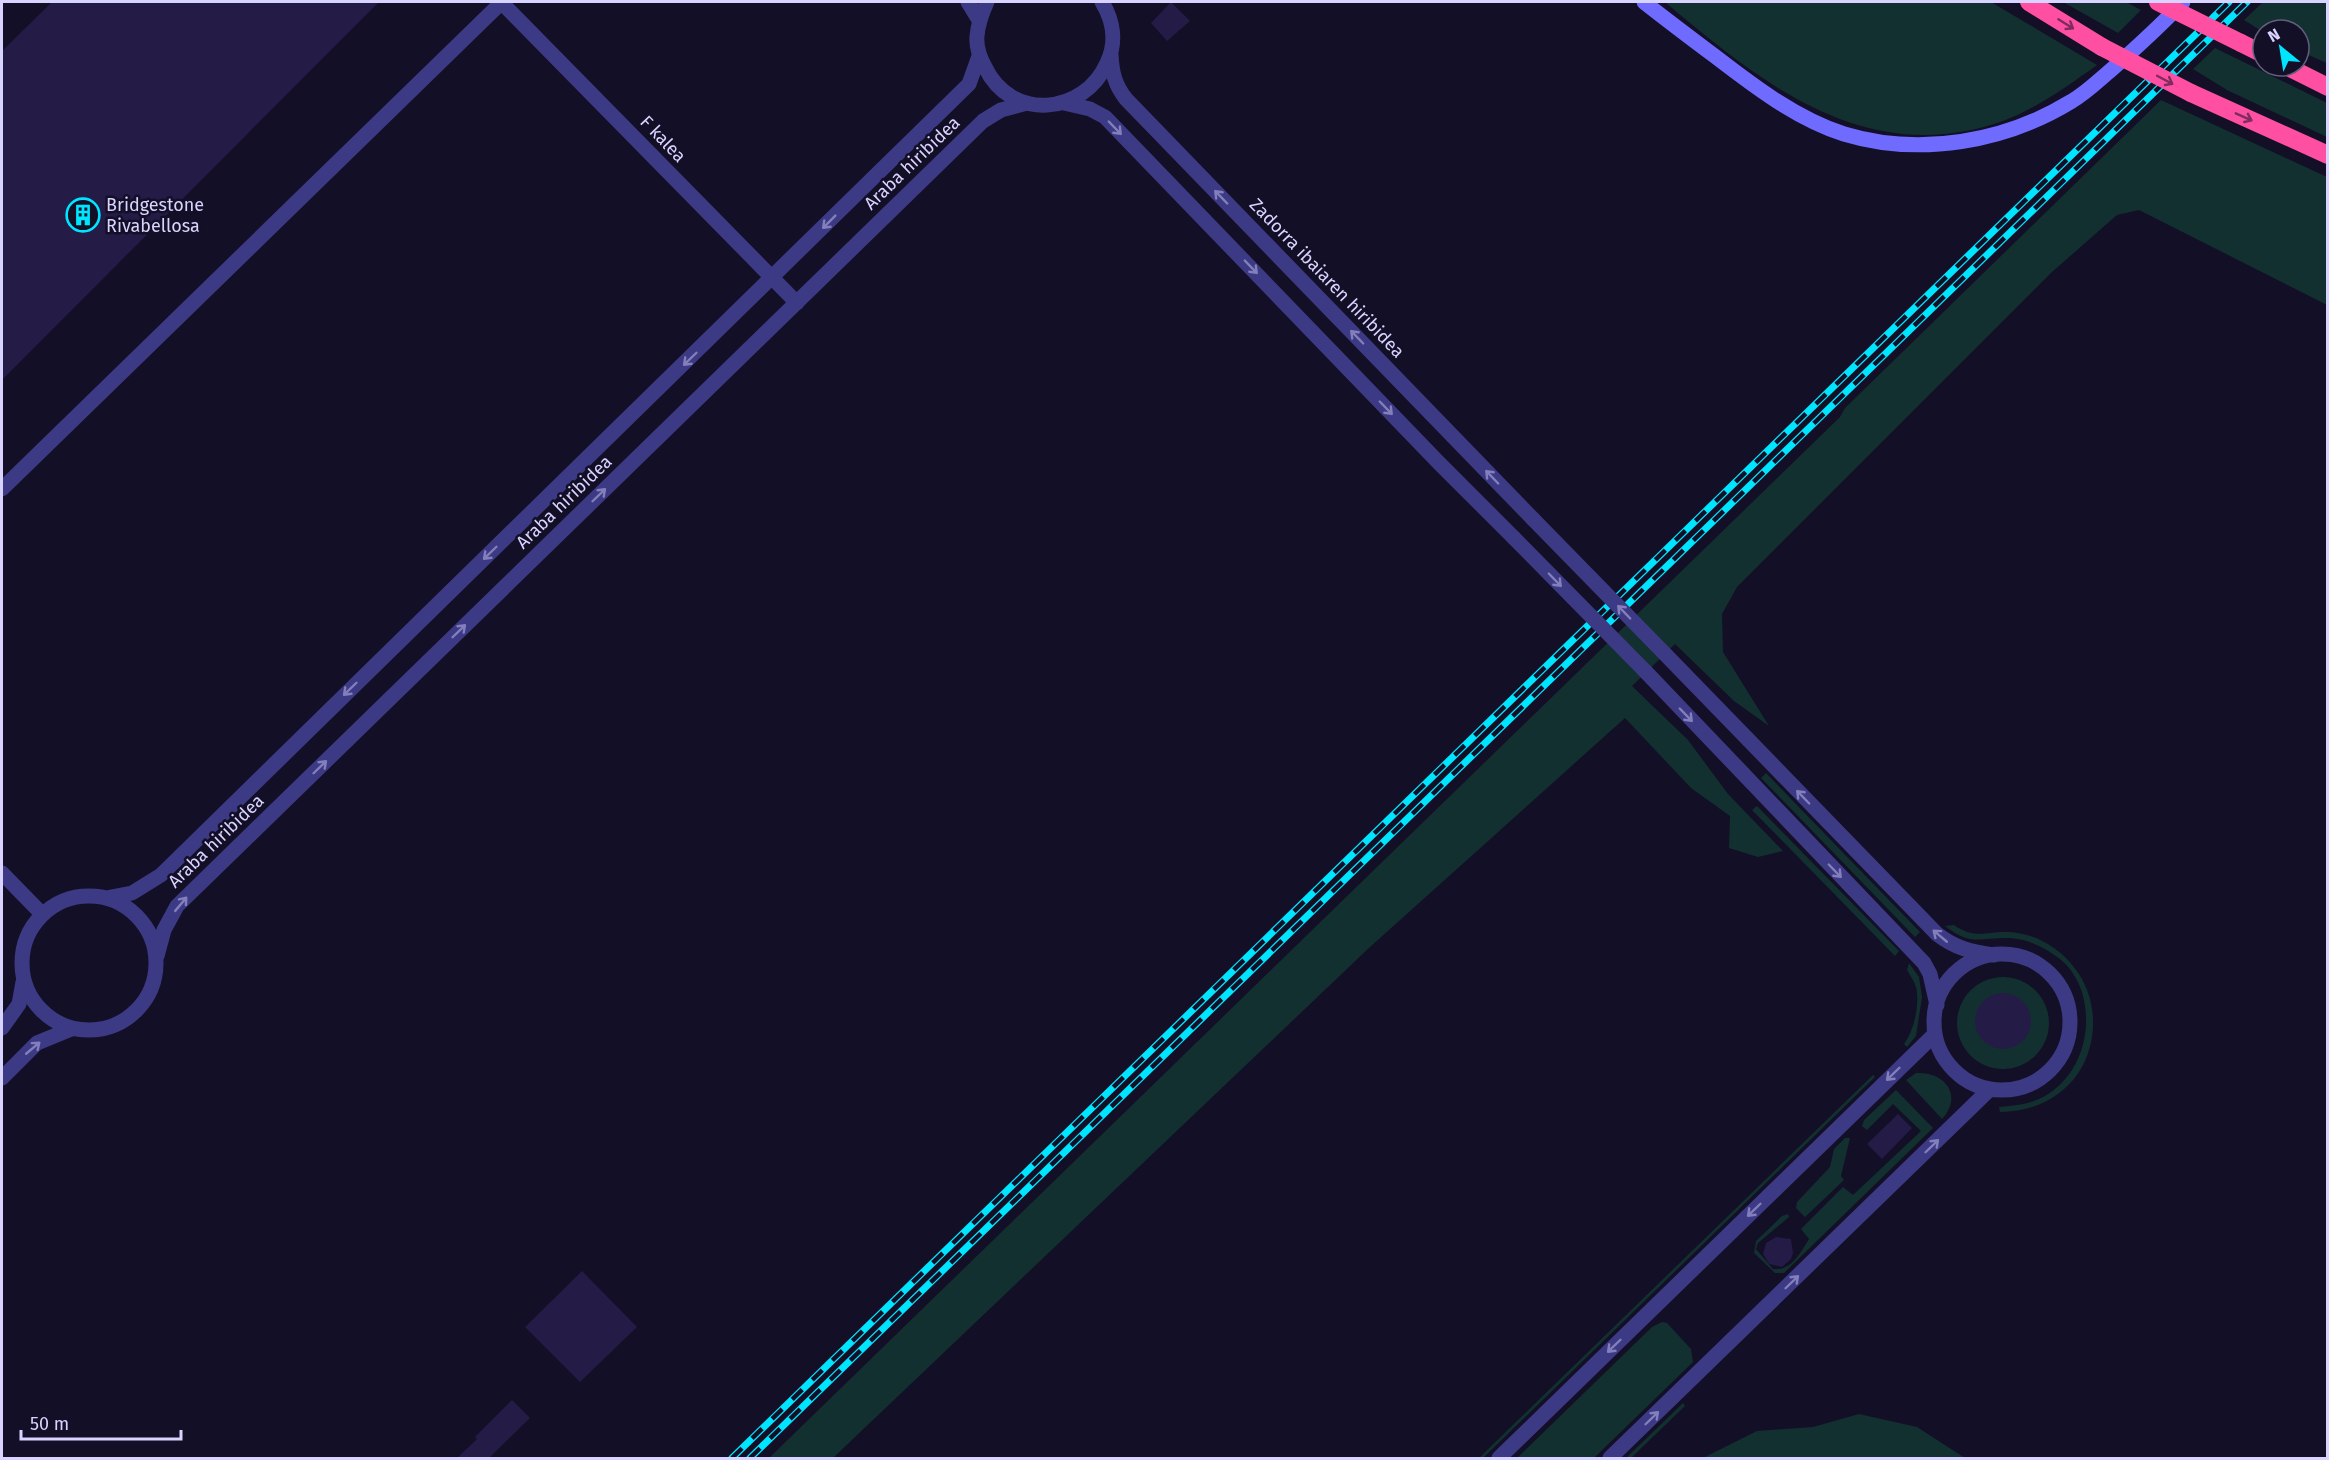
<svg xmlns="http://www.w3.org/2000/svg" width="2329" height="1460" font-family="'Fira Sans',sans-serif">
	<rect width="100%" height="100%" fill="#130f26"/>
	<!-- green -->
	<path fill="#12302f" d="M1665,2H1991L2097,65C2069,85 2036,109 2003,121C1867,169 1762,84 1665,2Z
		M2063,2H2126L2141,10L2118,33Z
		M2263,2H2327V63L2299,51V30H2263V32L2244,20Z
		M2215,48L2327,103V137L2227,90L2193,69Z
		M2161,100L2327,177V305L2139,210L2117,215L2052,272L1737,587L1722,614L1723,652L1769,726L1734,701L1675,644L1632,686L1688,740L1728,794L1783,851L1758,857L1729,848L1730,816L1691,788L1625,718L1370,947L833,1458H769L1840,417L1845,408Z
		M1766,773L1920,932L1915,937L1761,778Z
		M1757,806L1899,951L1895,956L1752,810Z
		M1954,925C1974,939 1983,932 2006,932C2032,932 2057,946 2073,966C2106,1005 2098,1071 2052,1098C2036,1108 2019,1111 2000,1112L1999,1107C2010,1106 2021,1105 2031,1102C2072,1089 2091,1045 2085,1006C2083,989 2074,970 2060,959C2046,948 2028,939 2010,938C1980,937 1972,947 1945,926Z
		M1909,963L1919,977L1922,997L1916,1036L1907,1047L1904,1044C1914,1031 1920,1004 1916,987C1914,981 1910,975 1907,970Z
		M1957 1023a46 46 0 1 1 92 0a46 46 0 1 1-92 0Z
		M1916,1073C1944,1071 1964,1095 1942,1119L1906,1080Z
		M1873,1075L1875,1077L1483,1458H1479Z
		M1896,1090L1933,1128L1784,1273H1775L1754,1253L1756,1241L1782,1216L1788,1214L1789,1217L1758,1243L1756,1249L1773,1269C1792,1271 1800,1253 1809,1239L1801,1229L1843,1187L1853,1195L1921,1131L1893,1104L1867,1130L1862,1126L1864,1120Z
		M1845,1138H1850L1841,1176L1844,1180L1805,1217L1796,1208L1797,1202L1830,1167L1834,1149Z
		M1662,1322L1667,1323L1691,1349L1693,1362L1594,1458H1517L1652,1327Z
		M1683,1403L1685,1406L1631,1458H1626Z
		M1859,1414L1917,1427L1965,1458H1703L1757,1431L1813,1427Z"/>
	<!-- building -->
	<path fill="#241b47" d="M52,2H379L2,380V51Z
		M1171,2L1190,21L1167,41L1151,23Z
		M1975 1021a28 28 0 1 1 56 0a28 28 0 1 1-56 0Z
		M1898,1114L1912,1128L1882,1159L1867,1144Z
		M1776,1237L1791,1239L1793,1253L1791,1259L1782,1267L1769,1264L1763,1254L1766,1243Z
		M582,1271L637,1327L580,1382L525,1327Z
		M512,1400L530,1418L489,1458H457L477,1439L475,1437Z"/>
	<g fill="none" stroke-linecap="round" stroke-linejoin="round">
		<!-- street -->
		<path stroke="#3d3a85" stroke-width="15" d="M501,2L797,303
			M968,2L979,20
			M987,2C982,13 978,24 977,36C976,47 980,58 985,67C1011,122 1084,115 1107,63C1117,42 1113,20 1102,2
			M1111,55C1112,73 1115,85 1126,99L1533,519
			M1064,103L1090,109L1105,117L1439,463L1514,538
			M2,489L502,2
			M1665,654L1937,934C1955,948 1971,952 1994,955
			M1646,672L1924,963L1930,974L1937,1005
			M2,873L42,914
			M22 963a67 67 0 1 1 134 0a67 67 0 1 1-134 0Z
			M106,898L132,893L161,875L969,84L979,56
			M1934 1022a68 68 0 1 1 136 0a68 68 0 1 1-136 0Z
			M157,956L164,930L177,906L983,121L1001,110L1027,103
			M2,1028L19,1004L23,982
			M2,1078L37,1043L71,1029
			M1499,1458L1935,1034
			M1610,1458L1990,1089"/>
		<!-- secondary -->
		<path stroke="#6f6bff" stroke-width="15" d="M1644,2C1668,21 1692,39 1716,57C1755,87 1797,119 1844,134C1920,157 2005,142 2072,101C2086,93 2098,81 2111,70C2136,48 2160,26 2183,2"/>
		<!-- highway -->
		<path stroke="#ff4fa3" stroke-width="18" d="M2029,2L2102,47
			M2241,43L2263,54
			M2286,66L2328,87
			M2191,93L2328,155"/>
		<!-- rail casing -->
		<g stroke="#00e5ff" stroke-width="7">
			<path id="rail" d="M732,1458L2229,2
				M750,1458L2247,2"/>
		</g>
		<!-- rail -->
		<use href="#rail" stroke="#130f26" stroke-width="4.5" stroke-dasharray="14" stroke-linecap="butt"/>
		<!-- street-bridge -->
		<path stroke="#3d3a85" stroke-width="15" d="M1533,519L1665,654
			M1514,538L1646,672"/>
		<!-- highway-bridge -->
		<path stroke="#ff4fa3" stroke-width="18" d="M2158,2L2241,43
			M2102,47L2191,93"/>
	</g>
	<!-- one-way arrows -->
	<defs><path id="oneway-shaft" d="M-6 0H5M1.5-3L5.5 0L1.5 3" fill="none" stroke-width="1.6" stroke-linecap="round" stroke-linejoin="round" transform="scale(1.5)"/></defs>
	<g stroke="#7d2c5e">
		<use href="#oneway-shaft" transform="translate(2066 24) rotate(32)"/>
		<use href="#oneway-shaft" transform="translate(2165 80) rotate(28)"/>
		<use href="#oneway-shaft" transform="translate(2244 117) rotate(24)"/>
	</g>
	<g stroke="#837fbc">
		<use href="#oneway-shaft" transform="translate(1115 128) rotate(46)"/>
		<use href="#oneway-shaft" transform="translate(1221 197) rotate(-134)"/>
		<use href="#oneway-shaft" transform="translate(829 222) rotate(135)"/>
		<use href="#oneway-shaft" transform="translate(1251 267) rotate(46)"/>
		<use href="#oneway-shaft" transform="translate(1357 337) rotate(-134)"/>
		<use href="#oneway-shaft" transform="translate(690 359) rotate(136)"/>
		<use href="#oneway-shaft" transform="translate(1386 408) rotate(46)"/>
		<use href="#oneway-shaft" transform="translate(1492 477) rotate(-134)"/>
		<use href="#oneway-shaft" transform="translate(599 495) rotate(-44)"/>
		<use href="#oneway-shaft" transform="translate(490 553) rotate(136)"/>
		<use href="#oneway-shaft" transform="translate(1555 580) rotate(46)"/>
		<use href="#oneway-shaft" transform="translate(1624 612) rotate(-134)"/>
		<use href="#oneway-shaft" transform="translate(459 631) rotate(-44)"/>
		<use href="#oneway-shaft" transform="translate(350 689) rotate(136)"/>
		<use href="#oneway-shaft" transform="translate(1686 715) rotate(46)"/>
		<use href="#oneway-shaft" transform="translate(320 767) rotate(-44)"/>
		<use href="#oneway-shaft" transform="translate(1803 797) rotate(-134)"/>
		<use href="#oneway-shaft" transform="translate(1835 871) rotate(46)"/>
		<use href="#oneway-shaft" transform="translate(181 904) rotate(-50)"/>
		<use href="#oneway-shaft" transform="translate(1940 936) rotate(-140)"/>
		<use href="#oneway-shaft" transform="translate(33 1048) rotate(-40)"/>
		<use href="#oneway-shaft" transform="translate(1893 1074) rotate(136)"/>
		<use href="#oneway-shaft" transform="translate(1932 1146) rotate(-44)"/>
		<use href="#oneway-shaft" transform="translate(1754 1210) rotate(136)"/>
		<use href="#oneway-shaft" transform="translate(1792 1282) rotate(-44)"/>
		<use href="#oneway-shaft" transform="translate(1614 1346) rotate(136)"/>
		<use href="#oneway-shaft" transform="translate(1652 1418) rotate(-44)"/>
	</g>
	<!-- icons -->
	<defs>
		<g id="building-ring" transform="scale(1.725)"><circle r="9.5" fill="#130f26" stroke="#00e5ff" stroke-width="1.5"/><path d="M-4-6H4V6H1V3H-1V6H-4ZM-2.5-4.3h1.7v1.8h-1.7ZM.8-4.3h1.7v1.8H.8ZM-2.5-1h1.7V.8h-1.7ZM.8-1h1.7V.8H.8Z" fill="#00e5ff"/></g>
	</defs>
	<g fill-rule="evenodd">
		<use href="#building-ring" x="83" y="215"/>
	</g>
	<g text-anchor="middle" dominant-baseline="central" stroke-width="5" stroke-linejoin="round" paint-order="stroke">
		<!-- street labels -->
		<g font-size="18" fill="#d9d4ff" stroke="#130f26">
			<text transform="translate(663 139) rotate(46)">F kalea</text>
			<text transform="translate(912 163) rotate(-44)">Araba hiribidea</text>
			<text transform="translate(1327 278) rotate(46)">Zadorra ibaiaren hiribidea</text>
			<text transform="translate(564 502) rotate(-44)">Araba hiribidea</text>
			<text transform="translate(216 841) rotate(-44)">Araba hiribidea</text>
		</g>
		<!-- poi labels -->
		<g font-size="18" fill="#d9d4ff" stroke="#130f26" text-anchor="start">
			<text x="106" y="205">Bridgestone<tspan x="106" dy="21">Rivabellosa</tspan></text>
		</g>
	</g>
	<!-- border -->
	<rect width="2329" height="1460" fill="none" stroke="#d9d4ff" stroke-width="6"/>
	<!-- north arrow -->
	<g transform="translate(2281 48) rotate(330)"><circle r="28" fill="#130f26" stroke="#625e7d" stroke-width="1.5"/>
	<path d="M0-4.5L10 22L0 15L-10 22Z" fill="#00e5ff"/>
	<text y="-9" font-size="16" font-weight="bold" text-anchor="middle" fill="#d9d4ff">N</text>
	</g>
	<!-- scale -->
	<path d="M21 1430v9h160v-9" fill="none" stroke="#d9d4ff" stroke-width="3"/>
	<text x="30" y="1430" font-size="18" fill="#d9d4ff" stroke="#130f26" stroke-width="4.5" paint-order="stroke">50 m</text>
</svg>
